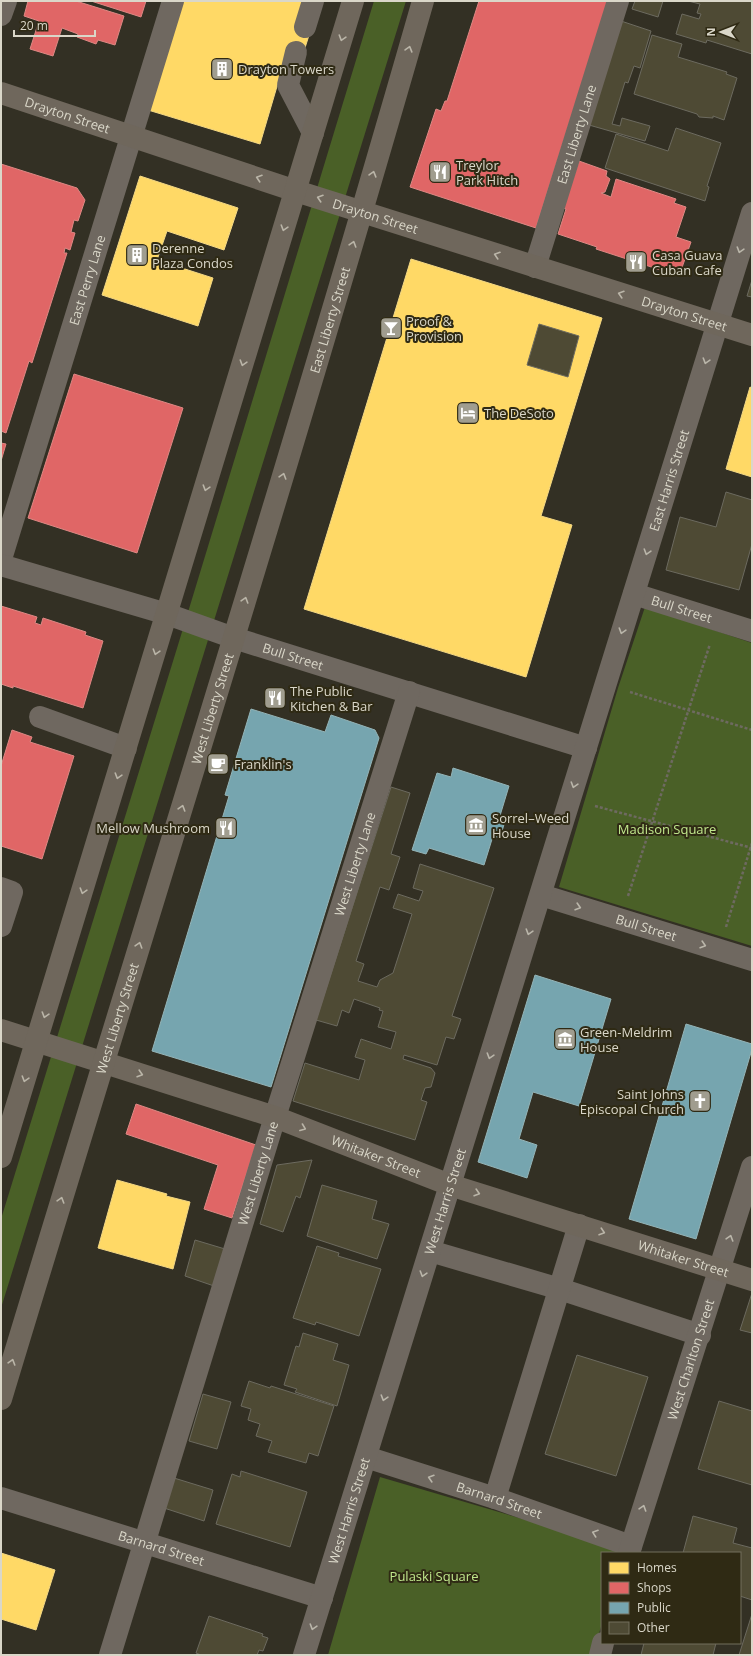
<svg xmlns="http://www.w3.org/2000/svg" width="753" height="1656" font-family="'Open Sans',sans-serif">
	<rect width="100%" height="100%" fill="#333024"/>
	<!-- green -->
	<path fill="#4a6027" d="M374,1H406L1,1308V1219L178,645Z
		M645,607L752,643V946L559,887L618,688Z
		M380,1477L624,1549L622,1553H602V1623L593,1655H328Z"/>
	<!-- homes -->
	<path fill="#ffd966" stroke="#f4d884" d="M182,1H304L311,29L303,54L288,49L260,144L148,110Z
		M140,176L238,208L224,250L167,231L157,260L213,278L198,326L102,295Z
		M411,259L602,318L541,516L572,525L526,677L304,609Z
		M750,387L752,388V477L726,469Z
		M117,1180L167,1194L166,1196L190,1202L173,1269L98,1248Z
		M1,1553L55,1570L36,1630L1,1619Z"/>
	<!-- shops -->
	<path fill="#e06666" stroke="#de8884" d="M28,1H76L124,16L115,45L98,40L96,44L77,37L78,34L62,28L53,56L30,49L39,21L24,16Z
		M91,1H146L141,17Z
		M479,1H608L536,228L410,187L436,109L441,111L445,101H447Z
		M579,161L607,171L606,176L610,179L605,192L601,193L611,197L616,179L676,199L674,203L686,207L676,237L691,242L679,276L596,249L597,247L558,234L566,209L563,208Z
		M1,164L77,188L85,200L78,221L74,220L71,232L75,233L70,250L65,248L64,253H67L32,363L29,361L6,433L1,431Z
		M74,374L183,408L137,553L28,518Z
		M1,443L6,444L1,461Z
		M1,606L37,617L35,623L41,625L43,618L86,632L85,635L103,641L83,708L13,686V688L1,684Z
		M12,730L32,737L30,742L74,756L42,859L1,846V766Z
		M136,1104L256,1145L232,1218L204,1209L218,1165L126,1134Z"/>
	<!-- public -->
	<path fill="#76a5af" stroke="#94b4b7" d="M251,709L325,732L331,715L375,730L379,738L271,1087L152,1051L229,796L225,795Z
		M453,768L509,786L499,819L505,821L500,838L493,836L484,865L429,848L426,854L412,850L437,773L451,777Z
		M535,975L611,999L579,1106L533,1092L519,1139L537,1145L527,1178L478,1162Z
		M686,1024L752,1044V1049L696,1239L629,1219Z"/>
	<!-- building -->
	<path fill="#4e4a34" stroke="#6c6a5f" d="M635,1H663L658,17L632,9Z
		M688,1H752V54L707,40L706,43L676,34L682,14L699,19L701,14L697,13L700,4Z
		M618,20L651,31L640,68L634,66L628,83L625,82L612,124L620,126L622,118L650,126L645,141L582,123Z
		M652,35L682,44L678,57L727,72L726,74L737,78L724,120L713,116V118L699,117L697,114L634,94Z
		M676,128L721,143L707,186L709,187L705,201L605,168L616,134L668,151Z
		M752,280V297L747,296Z
		M539,324L579,336L568,377L527,365Z
		M726,492L752,500V544L739,590L666,570L680,517L716,527Z
		M391,787L410,793L391,854L400,857L389,890L380,887L356,961L364,964L358,981L377,987L380,980L393,973L412,914L393,908L398,894L419,901L423,891L413,888L420,864L494,888L452,1016L461,1019L454,1039L446,1037L437,1065L404,1055L403,1059L431,1068L435,1073L431,1087L425,1088L421,1100L427,1102L415,1140L293,1101L305,1063L359,1080L365,1060L355,1057L361,1039L391,1049L396,1032L378,1027L383,1011L379,1010L380,1008L354,999L349,1013L342,1010L337,1026L316,1020Z
		M312,1160L300,1198L296,1196L283,1232L260,1224L277,1165Z
		M322,1185L377,1201L372,1219L389,1224L377,1259L307,1236Z
		M195,1240L225,1249L214,1286L185,1276Z
		M317,1246L339,1253L338,1256L381,1269L359,1336L316,1322L315,1325L293,1318Z
		M752,1293V1333L740,1330Z
		M303,1333L338,1344L333,1360L349,1365L337,1406L295,1392L297,1389L284,1385L296,1346L299,1347Z
		M577,1355L648,1377L616,1476L545,1454Z
		M249,1381L270,1388L271,1386L334,1406L318,1456L309,1453L306,1463L268,1452L272,1441L256,1436L260,1424L248,1420L251,1409L241,1406Z
		M203,1394L231,1402L217,1449L189,1441Z
		M719,1401L752,1411V1485L698,1469Z
		M241,1471L307,1492L290,1547L216,1524L232,1474L240,1477Z
		M174,1478L213,1490L204,1521L164,1508Z
		M693,1516L737,1528L733,1543L752,1548V1600L740,1596V1553H683Z
		M752,1614V1655H739Z
		M209,1616L263,1634L262,1636L268,1638L263,1651L259,1650L257,1655H201L196,1653Z
		M644,1643H716L713,1655H641Z"/>
	<g fill="none" stroke-linecap="round" stroke-linejoin="round">
		<!-- path -->
		<path stroke="#6e6a61" stroke-width="2.5" stroke-dasharray="3 2" stroke-linecap="butt" d="M630,692L752,730
			M595,806L752,848
			M628,896L710,644
			M726,927L752,843"/>
		<!-- minor -->
		<g stroke="#6f6860" stroke-width="22">
			<path d="M1,15L6,1"/>
			<path d="M305,27L313,1"/>
			<path d="M296,52L288,85L313,133"/>
			<path id="s1" d="M535,267L618,1"/>
			<path id="s2" d="M1,559L173,1"/>
			<path id="s3" d="M1,565L167,614L234,638L586,748"/>
			<path id="s4" d="M634,594L752,631"/>
			<path d="M40,717L126,748"/>
			<path d="M1,888L12,892L1,926"/>
			<path id="s5" d="M541,895L752,960"/>
			<path d="M430,1251L560,1289L700,1335"/>
			<path id="s6" d="M366,1457L495,1498L631,1546"/>
			<path id="s7" d="M1,1498L322,1598"/>
			<path d="M495,1498L579,1225"/>
			<path id="s8" d="M629,1553L752,1167"/>
			<path id="s9" d="M110,1655L275,1117L409,692"/>
			<path id="s10" d="M304,1655L752,213"/>
			<path d="M600,1655L603,1643"/>
		</g>
		<!-- major -->
		<g stroke="#6f675c" stroke-width="22">
			<path id="s11" d="M1,93L296,191L752,335"/>
			<path id="s12" d="M1,1030L275,1117L450,1185L752,1280"/>
			<path d="M1,1157L353,1"/>
			<path id="s13" d="M1,1399C142,933 289,469 423,1"/>
		</g>
	</g>
	<!-- one-way arrows -->
	<defs><path id="oneway-chevron" d="M-2-3.5L2.5 0L-2 3.5" fill="none" stroke-width="1.6" stroke-linecap="round" stroke-linejoin="round"/></defs>
	<g stroke="#bab5a8">
		<use href="#oneway-chevron" transform="translate(342 38) rotate(107)"/>
		<use href="#oneway-chevron" transform="translate(409 49) rotate(-74)"/>
		<use href="#oneway-chevron" transform="translate(373 174) rotate(-74)"/>
		<use href="#oneway-chevron" transform="translate(259 178) rotate(-162)"/>
		<use href="#oneway-chevron" transform="translate(320 198) rotate(-162)"/>
		<use href="#oneway-chevron" transform="translate(284 228) rotate(107)"/>
		<use href="#oneway-chevron" transform="translate(353 244) rotate(-73)"/>
		<use href="#oneway-chevron" transform="translate(497 255) rotate(-162)"/>
		<use href="#oneway-chevron" transform="translate(621 294) rotate(-163)"/>
		<use href="#oneway-chevron" transform="translate(243 363) rotate(107)"/>
		<use href="#oneway-chevron" transform="translate(283 476) rotate(-73)"/>
		<use href="#oneway-chevron" transform="translate(206 488) rotate(107)"/>
		<use href="#oneway-chevron" transform="translate(245 600) rotate(-73)"/>
		<use href="#oneway-chevron" transform="translate(156 652) rotate(107)"/>
		<use href="#oneway-chevron" transform="translate(118 776) rotate(107)"/>
		<use href="#oneway-chevron" transform="translate(182 808) rotate(-73)"/>
		<use href="#oneway-chevron" transform="translate(83 891) rotate(107)"/>
		<use href="#oneway-chevron" transform="translate(139 945) rotate(-73)"/>
		<use href="#oneway-chevron" transform="translate(45 1015) rotate(107)"/>
		<use href="#oneway-chevron" transform="translate(140 1074) rotate(17)"/>
		<use href="#oneway-chevron" transform="translate(25 1079) rotate(107)"/>
		<use href="#oneway-chevron" transform="translate(303 1128) rotate(21)"/>
		<use href="#oneway-chevron" transform="translate(477 1193) rotate(17)"/>
		<use href="#oneway-chevron" transform="translate(61 1200) rotate(-73)"/>
		<use href="#oneway-chevron" transform="translate(602 1232) rotate(18)"/>
		<use href="#oneway-chevron" transform="translate(12 1362) rotate(-73)"/>
	</g>
	<g stroke="#bab6aa">
		<use href="#oneway-chevron" transform="translate(740 250) rotate(107)"/>
		<use href="#oneway-chevron" transform="translate(706 361) rotate(107)"/>
		<use href="#oneway-chevron" transform="translate(647 552) rotate(107)"/>
		<use href="#oneway-chevron" transform="translate(622 631) rotate(107)"/>
		<use href="#oneway-chevron" transform="translate(574 785) rotate(107)"/>
		<use href="#oneway-chevron" transform="translate(578 907) rotate(17)"/>
		<use href="#oneway-chevron" transform="translate(529 932) rotate(107)"/>
		<use href="#oneway-chevron" transform="translate(703 945) rotate(17)"/>
		<use href="#oneway-chevron" transform="translate(490 1056) rotate(107)"/>
		<use href="#oneway-chevron" transform="translate(730 1238) rotate(-73)"/>
		<use href="#oneway-chevron" transform="translate(423 1274) rotate(107)"/>
		<use href="#oneway-chevron" transform="translate(384 1398) rotate(107)"/>
		<use href="#oneway-chevron" transform="translate(431 1478) rotate(-163)"/>
		<use href="#oneway-chevron" transform="translate(643 1508) rotate(-72)"/>
		<use href="#oneway-chevron" transform="translate(595 1533) rotate(-161)"/>
		<use href="#oneway-chevron" transform="translate(313 1627) rotate(107)"/>
	</g>
	<!-- icons -->
	<defs>
		<g id="building-square" transform="scale(1.15)"><rect x="-9" y="-9" width="18" height="18" rx="4" fill="#a09d8f" stroke="#2f2a14"/><path d="M-4-6H4V6H1V3H-1V6H-4ZM-2.5-4.3h1.7v1.8h-1.7ZM.8-4.3h1.7v1.8H.8ZM-2.5-1h1.7V.8h-1.7ZM.8-1h1.7V.8H.8Z" fill="#fff"/></g>
		<g id="restaurant-square" transform="scale(1.15)"><rect x="-9" y="-9" width="18" height="18" rx="4" fill="#a09d8f" stroke="#2f2a14"/><path d="M-5-6h1v4h1v-4h1v4h1v-4h1v5L-1.5 .5V6h-2V.5L-5-1ZM5-6V6H3V1.5H1.5Q1.5-4 5-6Z" fill="#fff"/></g>
		<g id="bar-square" transform="scale(1.15)"><rect x="-9" y="-9" width="18" height="18" rx="4" fill="#a09d8f" stroke="#2f2a14"/><path d="M-6-5H6L.8 .8V4.5H3.5V6h-7V4.5H-.8V.8Z" fill="#fff"/></g>
		<g id="hotel-square" transform="scale(1.15)"><rect x="-9" y="-9" width="18" height="18" rx="4" fill="#a09d8f" stroke="#2f2a14"/><path d="M-6-4.5h1.5V1H6V5H4.5V3h-9V5H-6ZM-4 0a1.8 1.8 0 1 1 3.6 0ZM.5 0V-2.5h3Q6-2.5 6 0Z" fill="#fff"/></g>
		<g id="cafe-square" transform="scale(1.15)"><rect x="-9" y="-9" width="18" height="18" rx="4" fill="#a09d8f" stroke="#2f2a14"/><path d="M-5.5-4.5H6V0H3Q3 3.5 0 3.5H-2.5Q-5.5 3.5-5.5 0ZM3-3.2v2h1.7v-2ZM-6 4.5H4V6H-6Z" fill="#fff"/></g>
		<g id="museum-square" transform="scale(1.15)"><rect x="-9" y="-9" width="18" height="18" rx="4" fill="#a09d8f" stroke="#2f2a14"/><path d="M0-6L6-3V-2H-6V-3ZM-5-1h2V3h-2ZM-1-1h2V3h-2ZM3-1h2V3H3ZM-6 4H6V6H-6Z" fill="#fff"/></g>
		<g id="church-square" transform="scale(1.15)"><rect x="-9" y="-9" width="18" height="18" rx="4" fill="#a09d8f" stroke="#2f2a14"/><path d="M-1.2-6h2.4v3.5h3.3v2.4h-3.3V6h-2.4V-.1h-3.3v-2.4h3.3Z" fill="#fff"/></g>
	</defs>
	<g fill-rule="evenodd">
		<use href="#building-square" x="222" y="69"/>
		<use href="#restaurant-square" x="440" y="172"/>
		<use href="#building-square" x="137" y="255"/>
		<use href="#restaurant-square" x="636" y="262"/>
		<use href="#bar-square" x="391" y="328"/>
		<use href="#hotel-square" x="468" y="413"/>
		<use href="#restaurant-square" x="275" y="698"/>
		<use href="#cafe-square" x="218" y="764"/>
		<use href="#museum-square" x="476" y="825"/>
		<use href="#restaurant-square" x="226" y="828"/>
		<use href="#museum-square" x="565" y="1039"/>
		<use href="#church-square" x="700" y="1101"/>
	</g>
	<g text-anchor="middle" dominant-baseline="central" stroke-width="4" stroke-linejoin="round" paint-order="stroke">
		<!-- poi labels -->
		<g font-size="13" fill="#dad7c9" stroke="#2f2a14" text-anchor="start">
			<text x="238" y="69">Drayton Towers</text>
			<text x="456" y="165">Treylor<tspan x="456" dy="15">Park Hitch</tspan></text>
			<text x="152" y="248">Derenne<tspan x="152" dy="15">Plaza Condos</tspan></text>
			<text x="652" y="255">Casa Guava<tspan x="652" dy="15">Cuban Cafe</tspan></text>
			<text x="406" y="321">Proof &amp;<tspan x="406" dy="15">Provision</tspan></text>
			<text x="484" y="413">The DeSoto</text>
			<text x="290" y="691">The Public<tspan x="290" dy="15">Kitchen &amp; Bar</tspan></text>
			<text x="234" y="764">Franklin's</text>
			<text x="492" y="818">Sorrel–Weed<tspan x="492" dy="15">House</tspan></text>
			<text x="210" y="828" text-anchor="end">Mellow Mushroom</text>
			<text x="580" y="1032">Green-Meldrim<tspan x="580" dy="15">House</tspan></text>
			<text x="684" y="1094" text-anchor="end">Saint Johns<tspan x="684" dy="15">Episcopal Church</tspan></text>
		</g>
		<!-- street labels -->
		<g font-size="13" fill="#dad7c9" stroke="#2f2a14">
			<text stroke="none"><textPath href="#s11" startOffset="70">Drayton Street</textPath></text>
			<text stroke="none"><textPath href="#s1" startOffset="139">East Liberty Lane</textPath></text>
			<text stroke="none"><textPath href="#s11" startOffset="394">Drayton Street</textPath></text>
			<text stroke="none"><textPath href="#s2" startOffset="292">East Perry Lane</textPath></text>
			<text stroke="none"><textPath href="#s11" startOffset="718">Drayton Street</textPath></text>
			<text stroke="none"><textPath href="#s13" startOffset="1128">East Liberty Street</textPath></text>
			<text stroke="none"><textPath href="#s10" startOffset="1230">East Harris Street</textPath></text>
			<text stroke="none"><textPath href="#s4" startOffset="50">Bull Street</textPath></text>
			<text stroke="none"><textPath href="#s3" startOffset="306">Bull Street</textPath></text>
			<text stroke="none"><textPath href="#s13" startOffset="722">West Liberty Street</textPath></text>
			<text stroke="none"><textPath href="#s9" startOffset="828">West Liberty Lane</textPath></text>
			<text stroke="none"><textPath href="#s5" startOffset="110">Bull Street</textPath></text>
			<text stroke="none"><textPath href="#s13" startOffset="398">West Liberty Street</textPath></text>
			<text stroke="none"><textPath href="#s12" startOffset="396">Whitaker Street</textPath></text>
			<text stroke="none"><textPath href="#s9" startOffset="504">West Liberty Lane</textPath></text>
			<text stroke="none"><textPath href="#s10" startOffset="475">West Harris Street</textPath></text>
			<text stroke="none"><textPath href="#s12" startOffset="720">Whitaker Street</textPath></text>
			<text stroke="none"><textPath href="#s8" startOffset="203">West Charlton Street</textPath></text>
			<text stroke="none"><textPath href="#s6" startOffset="140">Barnard Street</textPath></text>
			<text stroke="none"><textPath href="#s10" startOffset="151">West Harris Street</textPath></text>
			<text stroke="none"><textPath href="#s7" startOffset="168">Barnard Street</textPath></text>
		</g>
		<!-- park labels -->
		<g font-size="13" fill="#c0e78c" stroke="#2f2a14">
			<text x="667" y="829">Madison Square</text>
			<text x="434" y="1576">Pulaski Square</text>
		</g>
	</g>
	<!-- border -->
	<rect width="753" height="1656" fill="none" stroke="#dad7c9" stroke-width="4"/>
	<!-- legend -->
	<rect x="601" y="1552" width="140" height="92" fill="#2f2a14" stroke="#736f5c"/>
	<rect x="609" y="1562" width="20" height="12" fill="#ffd966" stroke="#736f5c"/>
	<text x="637" y="1572" font-size="12" fill="#dad7c9">Homes</text>
	<rect x="609" y="1582" width="20" height="12" fill="#e06666" stroke="#736f5c"/>
	<text x="637" y="1592" font-size="12" fill="#dad7c9">Shops</text>
	<rect x="609" y="1602" width="20" height="12" fill="#76a5af" stroke="#736f5c"/>
	<text x="637" y="1612" font-size="12" fill="#dad7c9">Public</text>
	<rect x="609" y="1622" width="20" height="12" fill="#4e4a34" stroke="#736f5c"/>
	<text x="637" y="1632" font-size="12" fill="#dad7c9">Other</text>
	<!-- north arrow -->
	<g transform="translate(721 32) rotate(270)" stroke="#2f2a14" stroke-width="3" paint-order="stroke">
	<path d="M0-3L7 15L0 10L-7 15Z" fill="#dad7c9"/>
	<text y="-6" font-size="11" font-weight="bold" text-anchor="middle" fill="#dad7c9">N</text>
	</g>
	<!-- scale -->
	<path d="M14 30v6h81v-6" fill="none" stroke="#dad7c9" stroke-width="2"/>
	<text x="20" y="30" font-size="12" fill="#dad7c9" stroke="#2f2a14" stroke-width="3" paint-order="stroke">20 m</text>
</svg>
